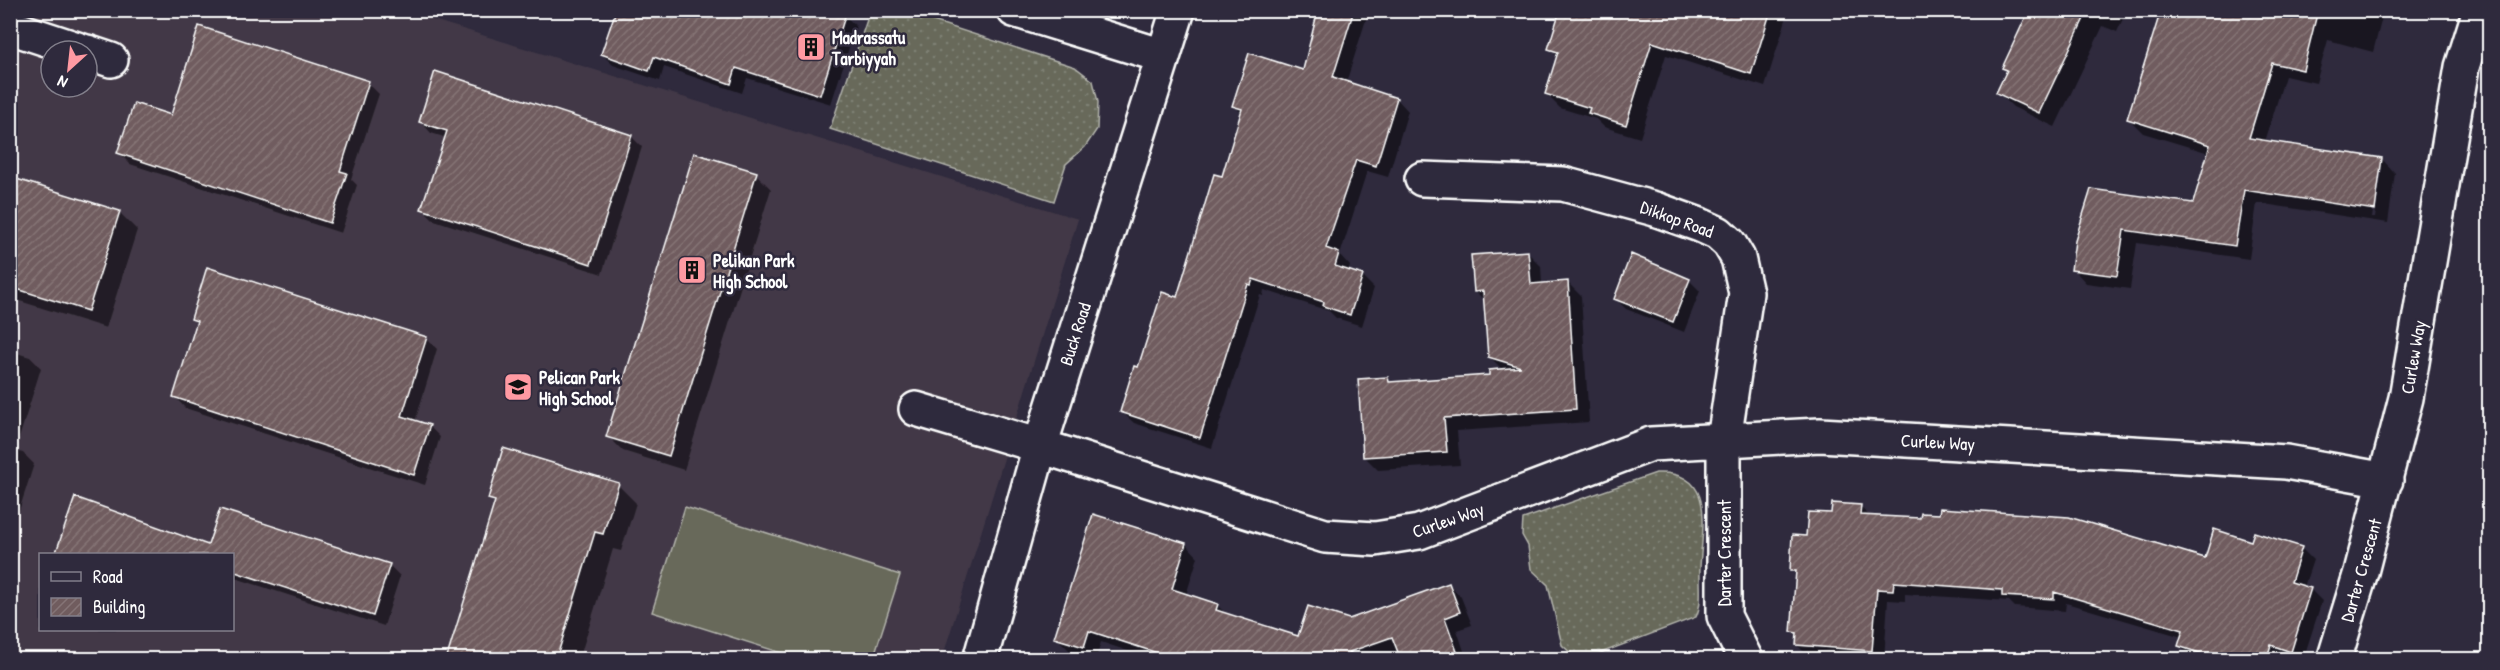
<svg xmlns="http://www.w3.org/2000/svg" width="2500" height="670" font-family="'Patrick Hand',sans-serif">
	<defs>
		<pattern id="grass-dots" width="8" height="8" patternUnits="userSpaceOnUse" patternTransform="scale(1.5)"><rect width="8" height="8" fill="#67695a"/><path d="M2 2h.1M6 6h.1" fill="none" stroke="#7e8073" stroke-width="1.8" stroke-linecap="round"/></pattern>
		<pattern id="building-hatch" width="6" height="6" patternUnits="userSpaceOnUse" patternTransform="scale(1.5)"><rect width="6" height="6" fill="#705c5e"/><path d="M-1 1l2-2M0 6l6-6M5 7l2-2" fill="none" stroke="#857476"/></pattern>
	</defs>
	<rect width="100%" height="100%" fill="#2f2a3d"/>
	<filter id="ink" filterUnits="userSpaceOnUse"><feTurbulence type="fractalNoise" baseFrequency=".0167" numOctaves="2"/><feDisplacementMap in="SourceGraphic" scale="12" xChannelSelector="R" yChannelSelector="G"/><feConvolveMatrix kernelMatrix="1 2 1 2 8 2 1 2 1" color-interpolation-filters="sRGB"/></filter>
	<g filter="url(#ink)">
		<!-- built -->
		<path fill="#423947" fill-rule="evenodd" d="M10,11H404L1078,219L942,659L25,660L11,655ZM51,51H87V87H51ZM40,554H232V630H40Z"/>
		<!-- grass -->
		<path fill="url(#grass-dots)" stroke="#b3b4ac" stroke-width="1.5" d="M870,11H902L1075,67L1093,81L1098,102L1097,129L1085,147L1066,164L1054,201L830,129Z
			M1656,473C1717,470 1702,527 1700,567C1699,583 1703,602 1696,617L1585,659L1572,654L1562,645L1548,585L1531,569L1528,546L1522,535L1523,519Z"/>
		<!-- garden -->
		<path fill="#67695a" stroke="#b3b4ac" stroke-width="1.5" d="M685,507L900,575L873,659H801L652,612Z"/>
		<!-- shadow -->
		<path fill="#0007" fill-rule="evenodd" d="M603,10H830L845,16L856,26L831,104L747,78L742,93L664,67L660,81L613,65L602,54L616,14Z
			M1285,10H1369L1346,83L1397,99L1408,111L1388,177L1367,171L1340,255L1350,266L1348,272L1362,276L1374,288L1362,326L1336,318L1329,311L1264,290L1263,296L1260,295L1212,448L1134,423L1122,412L1139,369L1178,298L1223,178L1242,114L1234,105L1304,72L1317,21Z
			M1561,10H1789L1765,87L1666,55L1640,138L1604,127L1596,119L1560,108L1546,94L1558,57L1550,48Z
			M2031,10H2127L2117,32L2103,26L2055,127L2013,107L1998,92L2008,72L2003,68Z
			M2297,10H2384L2373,52L2328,40L2316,83L2285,76L2265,142L2382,159L2395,173L2388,223L2257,203L2249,259L2137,243L2130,289L2086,283L2073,269L2077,241L2194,205L2209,153L2143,133L2129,119ZM2379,169H2382L2375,218H2372Z
			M368,83L379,94L351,179L357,185L341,233L130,164L119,153L171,117Z
			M421,122L631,136L642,147L602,274L434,220L423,209L447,138L431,133Z
			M756,174L771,189L684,470L623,451L608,436Z
			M10,178L119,212L137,230L106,328L10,298Z
			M1527,252L1541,266L1542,284L1567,282L1581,296L1589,422L1457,431L1460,465L1378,470L1365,457L1387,378L1392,383L1491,377L1503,370L1489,356L1485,301L1475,291Z
			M1689,280L1700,291L1684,332L1626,309L1615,298Z
			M192,319L426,338L437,349L415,422L430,427L440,437L425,485L185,408L175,397L198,324Z
			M10,351L30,357L41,368L15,451L23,453L34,464L18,514L10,512Z
			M618,485L636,503L621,551L613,549L579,660H448L495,504L490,498Z
			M1860,507L1871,517L2206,560L2252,542L2301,548L2313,560L2304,587L2310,589L2322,601L2303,660L2282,656L2281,660H2199L2191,657L2179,645L2182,637L2066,603L2065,611L2015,607L2009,601L1905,594V601L1888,600L1884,660L1809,657L1797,645L1798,637L1793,631L1797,576L1792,570L1808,537L1833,515Z
			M221,511L389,565L400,576L384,626L232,577V554Z
			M1186,544L1198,557L1186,595L1217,605L1227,615L1299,638L1449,584L1461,597L1472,625L1457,630L1467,660H1155L1101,642L1096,659L1069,650L1056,637Z"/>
		<!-- building -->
		<path fill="url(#building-hatch)" stroke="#fff" stroke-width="1.5" d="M616,10H847L820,95L736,68L731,84L654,57L649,71L601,54Z
			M1318,10H1354L1333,77L1397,98L1376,166L1356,160L1326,248L1339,253L1335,266L1363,275L1350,315L1323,306L1324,302L1253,279L1251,285L1248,284L1200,438L1120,412L1134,366L1138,367L1162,292L1177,297L1214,174L1222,176L1242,109L1232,106L1249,53L1303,70Z
			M1560,10H1771L1751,74L1652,42L1626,125L1588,113L1590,108L1545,94L1558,52L1548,49Z
			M2029,10H2088L2039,113L1996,93L2007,70L2002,68Z
			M2161,10H2318L2303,70L2272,63L2249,138L2382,158L2375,210L2244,190L2235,246L2124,230L2117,276L2071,270L2075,241L2091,189L2193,203L2210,145L2127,119Z
			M199,26L369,81L340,171L347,173L330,223L117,153L134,103L171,115Z
			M435,71L632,135L591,264L421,209L447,131L419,122Z
			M694,153L757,172L669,456L606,437Z
			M10,177L120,211L88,311L10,287Z
			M1528,251L1531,284L1568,281L1576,409L1444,418L1447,452L1363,457L1358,379L1388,377L1389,382L1489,375V370L1521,367L1488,357L1483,291L1474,292L1471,255Z
			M1631,254L1690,279L1673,322L1614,299Z
			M207,267L427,337L402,416L430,425L414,475L173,397L197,321L191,319Z
			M503,448L619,483L603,534L595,532L556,660H446L495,501L488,499Z
			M75,497L208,545L220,509L390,564L373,616L232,571V555H55Z
			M1832,503L1861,505L1860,515L1920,518L1921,513L1939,514L1940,508L2069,517L2205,558L2214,529L2251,541L2254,532L2302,547L2291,582L2311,588L2291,652L2271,645L2266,660H2221L2178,646L2183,630L2054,592V599L2002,596V590L1894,582L1893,590L1877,589L1872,651L1796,645L1797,633L1791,632L1796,571H1790L1792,535L1806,536L1808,512L1831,513Z
			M1093,514L1186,543L1172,589L1218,604L1216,610L1298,636L1308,606L1349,619L1449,583L1460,612L1445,618L1460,660H1401L1392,637L1349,652L1351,653L1350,660H1179L1089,631L1084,647L1054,638Z"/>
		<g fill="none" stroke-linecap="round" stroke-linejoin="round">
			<!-- minor casing -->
			<g stroke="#fff" stroke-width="38">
				<path id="minor" d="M1014,10L1163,56
					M10,27L83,51
					M87,52L111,60
					M1422,179L1563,184L1655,209L1700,225L1718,233L1729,243L1738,258L1746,293L1724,440V616L1746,660
					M916,409L1040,446L1325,536L1375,539L1419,532L1651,444L1820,435L2286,462L2386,480
					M980,660L1040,446L1178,10
					M2334,660L2361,572L2406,398L2462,67L2480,10"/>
			</g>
			<!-- minor -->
			<use href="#minor" stroke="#2f2a3d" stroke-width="33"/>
		</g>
	</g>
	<!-- icons -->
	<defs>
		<g id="building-square" transform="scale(1.5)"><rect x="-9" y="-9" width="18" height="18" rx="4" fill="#ff9aa2" stroke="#2f2a3d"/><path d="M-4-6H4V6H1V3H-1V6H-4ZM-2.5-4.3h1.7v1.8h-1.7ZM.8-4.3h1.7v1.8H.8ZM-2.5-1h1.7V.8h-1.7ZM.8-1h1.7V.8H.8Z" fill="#111"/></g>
		<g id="school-square" transform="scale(1.5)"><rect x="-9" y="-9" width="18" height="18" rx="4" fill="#ff9aa2" stroke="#2f2a3d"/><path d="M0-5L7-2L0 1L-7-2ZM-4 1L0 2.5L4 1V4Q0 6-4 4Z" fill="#111"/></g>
	</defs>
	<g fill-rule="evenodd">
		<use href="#building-square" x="811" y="47"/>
		<use href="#building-square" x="692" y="270"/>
		<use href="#school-square" x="518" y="387"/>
	</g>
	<g text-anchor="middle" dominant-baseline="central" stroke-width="5" stroke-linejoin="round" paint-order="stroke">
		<!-- poi labels -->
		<g font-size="18" font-weight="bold" fill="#fff" stroke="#2f2a3d" text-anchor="start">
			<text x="832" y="37">Madrassatu<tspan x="832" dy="21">Tarbiyyah</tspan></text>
			<text x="713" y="260">Pelikan Park<tspan x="713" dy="21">High School</tspan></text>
			<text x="539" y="377">Pelican Park<tspan x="539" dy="21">High School</tspan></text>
		</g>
		<!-- street labels -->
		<g font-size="18" fill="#fff" stroke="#2f2a3d">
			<text transform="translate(1677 219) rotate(20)">Dikkop Road</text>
			<text transform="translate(1075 334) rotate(-72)">Buck Road</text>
			<text transform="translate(2413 357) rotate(-80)">Curlew Way</text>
			<text transform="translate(1938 442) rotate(3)">Curlew Way</text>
			<text transform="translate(1448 520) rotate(-19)">Curlew Way</text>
			<text transform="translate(1724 553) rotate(-90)">Darter Crescent</text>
			<text transform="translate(2361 570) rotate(-74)">Darter Crescent</text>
		</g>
	</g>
	<!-- margin -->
	<rect width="2500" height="670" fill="none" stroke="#2f2a3d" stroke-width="36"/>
	<rect x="18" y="18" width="2464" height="634" fill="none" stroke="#fff" stroke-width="2" filter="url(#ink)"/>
	<!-- legend -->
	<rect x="39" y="553" width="195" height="78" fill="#2f2a3d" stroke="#827f8b" stroke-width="1.5"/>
	<rect x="51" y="572" width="30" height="9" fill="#2f2a3d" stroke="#827f8b" stroke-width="1.5"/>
	<text x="93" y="583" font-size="18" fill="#ffffff">Road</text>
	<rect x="51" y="598" width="30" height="18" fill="url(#building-hatch)" stroke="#827f8b" stroke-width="1.5"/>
	<text x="93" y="613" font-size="18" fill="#ffffff">Building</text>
	<!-- north arrow -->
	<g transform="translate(69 69) rotate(207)"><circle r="28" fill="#2f2a3d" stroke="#827f8b" stroke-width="1.5"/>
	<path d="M0-4.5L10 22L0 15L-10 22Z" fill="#ff9aa2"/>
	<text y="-9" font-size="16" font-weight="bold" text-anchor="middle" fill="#ffffff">N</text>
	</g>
</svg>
